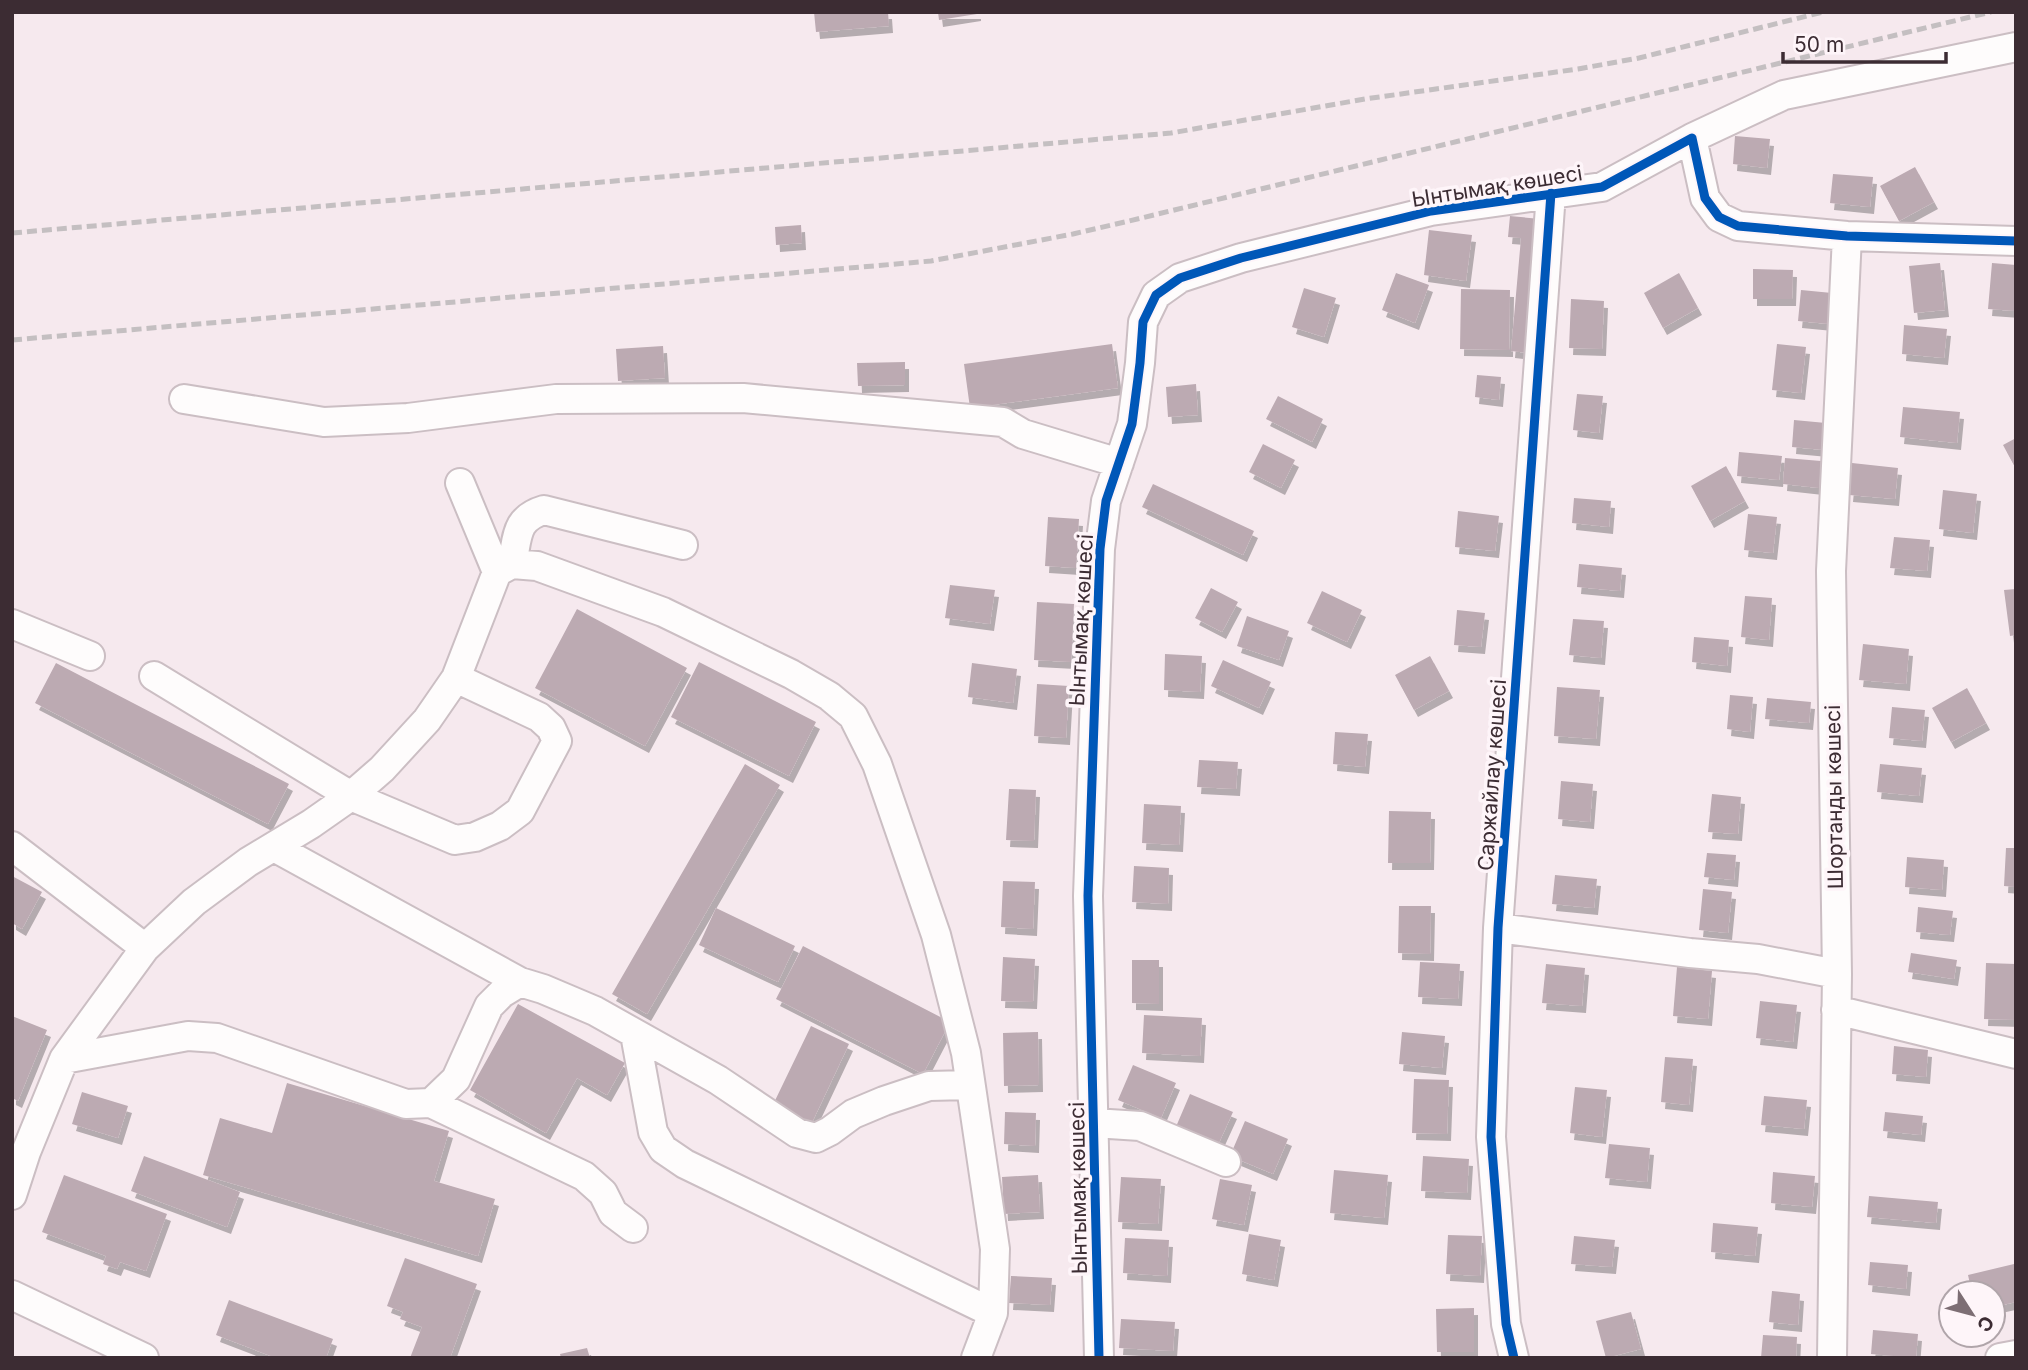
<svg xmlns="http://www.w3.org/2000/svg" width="2028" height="1370" font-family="Inter,sans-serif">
	<defs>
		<filter id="shadow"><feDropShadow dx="4" dy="7" stdDeviation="0" flood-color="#0004"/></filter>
	</defs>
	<rect width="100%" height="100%" fill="#f6e9ee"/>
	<!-- building -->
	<path fill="#bcaab2" filter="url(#shadow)" d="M814,12H888L889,26L816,32Z
		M938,12H977V14L939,20Z
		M1735,136L1770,139L1767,168L1733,164Z
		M1915,167L1934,202L1899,221L1880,186Z
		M1833,174L1873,177L1870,207L1830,203Z
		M1510,216L1540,219L1528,353L1511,351L1521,238L1508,237Z
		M801,225L802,243L776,245L775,227Z
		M1429,230L1472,235L1466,281L1424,275Z
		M1940,263L1945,310L1914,313L1909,266Z
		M1992,263L2016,265V311L1988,309Z
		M1753,269L1793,270L1792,299H1753Z
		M1396,273L1429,285L1415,323L1382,310Z
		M1679,273L1698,308L1663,328L1644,293Z
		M1304,288L1336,298L1324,337L1292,327Z
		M1461,289L1510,290L1509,350L1460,349Z
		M1801,290L1832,293L1829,324L1798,321Z
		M1571,299L1604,301L1602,349L1569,348Z
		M1904,325L1947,329L1944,358L1902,354Z
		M1112,344L1118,388L970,408L964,364Z
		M1777,344L1806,347L1801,393L1772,390Z
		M663,346L665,378L618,381L616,349Z
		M905,362V385L858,386L857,363Z
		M1477,375L1501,377L1499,400L1475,397Z
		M1196,384L1198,415L1168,417L1166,387Z
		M1577,394L1603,396L1599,433L1573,430Z
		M1278,396L1323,419L1312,442L1266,419Z
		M1903,407L1960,412L1957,443L1900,437Z
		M1794,420L1826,423L1824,450L1792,447Z
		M2016,438V469L2003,445Z
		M1263,444L1295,460L1281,488L1249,472Z
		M1739,452L1782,456L1779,480L1737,476Z
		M1785,458L1821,461L1819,488L1783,484Z
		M1852,463L1898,468L1895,499L1849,495Z
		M1726,466L1745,501L1710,521L1691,486Z
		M1153,484L1254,531L1243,555L1142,507Z
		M1943,490L1977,494L1973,533L1939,529Z
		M1574,498L1611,501L1609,527L1572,523Z
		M1458,511L1499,516L1495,551L1455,547Z
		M1748,514L1777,517L1773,553L1744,550Z
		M1048,517L1079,519L1076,568L1045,566Z
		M1894,537L1930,540L1927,571L1890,568Z
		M1579,564L1622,568L1620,591L1577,587Z
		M950,585L995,590L990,624L945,618Z
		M1211,588L1238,602L1222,632L1195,618Z
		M2016,589V635L2010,636L2004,590Z
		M1322,591L1362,610L1347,642L1307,623Z
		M1745,596L1772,598L1769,640L1741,637Z
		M1037,602L1074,604L1071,662L1034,660Z
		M577,609L687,668L645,746L535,688Z
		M1457,610L1485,613L1481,647L1454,645Z
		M1247,616L1289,631L1279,660L1237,646Z
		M1573,619L1604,621L1601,658L1569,655Z
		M1694,637L1729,640L1727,666L1692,662Z
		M1863,644L1909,649L1906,684L1859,680Z
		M1165,654L1202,656L1200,692L1164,690Z
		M1430,656L1449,691L1414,710L1395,675Z
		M1223,660L1271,682L1259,708L1211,686Z
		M699,662L816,722L789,776L671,717Z
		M56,663L289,784L268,824L35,703Z
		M972,663L1017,669L1013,703L968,697Z
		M1037,684L1069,686L1066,738L1034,736Z
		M1557,687L1600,690L1596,739L1554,736Z
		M1967,688L1986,723L1951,742L1932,708Z
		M1730,695L1753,697L1750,732L1727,729Z
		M1767,698L1811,702L1809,723L1765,719Z
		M1892,707L1925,710L1922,741L1889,738Z
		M1335,732L1368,734L1365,767L1333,764Z
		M1199,760L1238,762L1236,789L1197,787Z
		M745,764L780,785L647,1014L612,994Z
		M1880,764L1922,768L1919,796L1877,792Z
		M1561,781L1593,784L1590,822L1558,819Z
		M1009,789L1036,790L1034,841L1006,840Z
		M1712,794L1741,797L1738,834L1708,832Z
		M1144,804L1181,806L1179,845L1142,843Z
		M1389,811L1431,812L1430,863H1388Z
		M2006,848H2016V887L2004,886Z
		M1707,853L1736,855L1734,880L1704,877Z
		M1907,857L1944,860L1942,890L1905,887Z
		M1134,866L1169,868L1168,904L1132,902Z
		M1555,875L1597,879L1594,908L1552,904Z
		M12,876L42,892L22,929L12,923Z
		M1003,881L1035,882L1033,929L1001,927Z
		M1703,889L1732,892L1728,933L1699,930Z
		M1399,906H1431L1430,954L1398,953Z
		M1918,907L1953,911L1950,935L1916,932Z
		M716,908L795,946L778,982L699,945Z
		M803,946L950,1022L923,1074L776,999Z
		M1911,953L1957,960L1954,979L1908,972Z
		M1003,957L1035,959L1033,1002L1001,1001Z
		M1132,960H1159V1004L1132,1003Z
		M1420,962L1460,964L1458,999L1418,997Z
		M1986,963L2016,964V1020L1984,1019Z
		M1546,964L1585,968L1582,1006L1542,1003Z
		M1677,967L1712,971L1708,1019L1673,1016Z
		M1760,1001L1797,1005L1793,1042L1756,1038Z
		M518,1004L625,1063L607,1095L577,1078L546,1133L470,1090Z
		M1144,1015L1202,1018L1200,1056L1142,1053Z
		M12,1016L47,1030L18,1101L12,1098Z
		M811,1026L849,1044L808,1131L769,1113Z
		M1038,1032L1039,1085L1004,1086L1003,1033Z
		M1402,1032L1445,1036L1442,1068L1399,1064Z
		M1894,1046L1928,1050L1926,1077L1892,1074Z
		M1665,1057L1693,1059L1689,1105L1661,1102Z
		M1133,1065L1176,1083L1161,1118L1118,1100Z
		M1414,1079L1449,1080L1447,1134L1412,1133Z
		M287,1083L449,1131L434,1181L495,1199L478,1256L203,1175L220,1118L272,1133Z
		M1575,1087L1607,1090L1602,1137L1570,1133Z
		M82,1092L128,1106L118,1138L72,1124Z
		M1190,1094L1233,1112L1217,1147L1175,1129Z
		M1764,1096L1807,1100L1804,1129L1761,1125Z
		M1005,1112L1036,1113L1035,1146L1004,1144Z
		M1885,1112L1923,1116L1921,1135L1883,1131Z
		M1245,1121L1288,1139L1273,1174L1230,1156Z
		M1609,1144L1650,1148L1647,1182L1605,1178Z
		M144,1156L240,1192L227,1227L131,1191Z
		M1423,1156L1469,1159L1467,1193L1421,1191Z
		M1334,1170L1388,1175L1384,1218L1330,1213Z
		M1773,1172L1815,1176L1812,1207L1771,1203Z
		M64,1175L167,1214L146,1271L120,1262L117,1269L103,1264L106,1256L42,1232Z
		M1038,1175L1040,1212L1004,1214L1002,1177Z
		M1121,1177L1161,1179L1158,1224L1118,1222Z
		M1220,1179L1252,1185L1244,1225L1212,1219Z
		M1869,1196L1938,1202L1936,1223L1867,1217Z
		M1713,1223L1758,1227L1755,1256L1711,1252Z
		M1249,1234L1281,1240L1274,1280L1242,1274Z
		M1448,1235L1482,1236L1480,1276L1446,1274Z
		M1574,1236L1615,1240L1612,1267L1571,1264Z
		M1125,1238L1169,1240L1167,1276L1123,1273Z
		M405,1258L477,1284L450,1358H410L422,1327L400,1319L403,1312L387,1306Z
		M1870,1262L1908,1265L1906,1289L1868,1285Z
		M2014,1264L2016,1302L1993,1307V1293H1972L1968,1275Z
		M1011,1276L1052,1278L1050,1305L1009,1303Z
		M1772,1291L1800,1294L1798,1325L1769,1322Z
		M229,1300L333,1339L326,1358H276L216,1335Z
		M1474,1308V1352H1437L1436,1309Z
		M1631,1312L1641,1349L1606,1358L1596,1321Z
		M1121,1319L1175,1322L1173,1351L1119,1348Z
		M1873,1330L1918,1334L1916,1358L1871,1354Z
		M1763,1335L1797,1337L1796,1358H1761Z
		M587,1348L590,1358H561L560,1354Z"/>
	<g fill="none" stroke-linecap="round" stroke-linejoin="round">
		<!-- minor casing -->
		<g stroke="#cbbec3" stroke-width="32">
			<path id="minor" d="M1692,138L1784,95L2016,47
				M184,399L324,422L408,418L556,399L743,398L1003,422L1023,434L1119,463
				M460,483L497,572
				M512,564C518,538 514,519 544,510L683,545
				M12,624L90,656
				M154,676L351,796L455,840L475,837L500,826L520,811L557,741L551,728L539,717L456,678
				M12,846L145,948
				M274,847L520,982
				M1498,928L1690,953L1758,959L1837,974
				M1836,1010L2016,1054
				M635,1034L653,1132L663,1149L685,1164L993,1313
				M64,1059L188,1036L217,1038L406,1104L431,1103L456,1079L489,1006L502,993L520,982L543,989L595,1011L718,1080L797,1133L816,1138L830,1131L853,1114L884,1101L929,1086L970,1085
				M431,1103L584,1176L603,1193L613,1213L633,1228
				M1094,1123L1140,1126L1226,1162
				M12,1195L26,1152L64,1059L145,948L194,902L248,862L311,824L351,796L382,769L427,720L456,678L497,572L512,564L537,566L663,612L791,674L829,696L853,716L877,764L936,935L966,1053L995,1249L993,1313L976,1358
				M12,1295L144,1358
				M1099,1358L1088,896L1100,549L1106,501L1132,424L1140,363L1143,322L1156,295L1180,278L1241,258L1431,211L1602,187L1692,138L1705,198L1719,217L1738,226L1847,236L2016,241
				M1514,1358L1506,1324L1491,1137L1498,928L1551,193
				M1832,1358L1837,974L1831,571L1847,236
				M2000,1358L2016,1355"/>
		</g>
		<!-- minor -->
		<use href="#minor" stroke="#fefcfc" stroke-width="28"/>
		<!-- rail -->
		<path stroke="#c4bfc1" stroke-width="5" stroke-dasharray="10 5" stroke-linecap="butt" d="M12,233L1171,133L1365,99L1578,69L1639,58L1823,12
			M12,340L931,261L1073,234L1129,221L1991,12"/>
		<!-- cycleway casing -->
		<g stroke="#fef5f9" stroke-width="13">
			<path id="cycleway" d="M1099,1358L1088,896L1100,549L1106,501L1132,424L1140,363L1143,322L1156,295L1180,278L1241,258L1431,211L1602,187L1692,138L1705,198L1719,217L1738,226L1847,236L2016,241
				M1514,1358L1506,1324L1491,1137L1498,928L1551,193"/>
		</g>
		<!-- cycleway -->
		<use href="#cycleway" stroke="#0057b8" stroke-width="9"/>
	</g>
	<g text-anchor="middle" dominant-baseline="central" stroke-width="7" stroke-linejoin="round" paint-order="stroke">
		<!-- street labels -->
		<g font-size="21" fill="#3c2c33" stroke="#fef5f9">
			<text transform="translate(1497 186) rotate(-9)">Ынтымақ көшесі</text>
			<text transform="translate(1081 620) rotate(-87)">Ынтымақ көшесі</text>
			<text transform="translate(1492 775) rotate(-86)">Саржайлау көшесі</text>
			<text transform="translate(1834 797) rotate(-91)">Шортанды көшесі</text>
			<text transform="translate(1078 1188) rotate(-91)">Ынтымақ көшесі</text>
		</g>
	</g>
	<!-- border -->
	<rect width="2028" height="1370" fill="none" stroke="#3c2c33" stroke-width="28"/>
	<!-- north arrow -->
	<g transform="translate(1972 1314) rotate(126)"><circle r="33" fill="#fef5f9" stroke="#b0a5aa" stroke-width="2"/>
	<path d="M0-5L12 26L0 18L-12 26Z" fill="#7d6e74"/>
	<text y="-10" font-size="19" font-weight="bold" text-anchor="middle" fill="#3c2c33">С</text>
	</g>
	<!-- scale -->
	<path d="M1783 52v10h163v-10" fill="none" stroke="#3c2c33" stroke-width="3.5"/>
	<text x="1794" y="52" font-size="21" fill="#3c2c33" stroke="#fef5f9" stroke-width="5" paint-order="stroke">50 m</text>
</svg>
